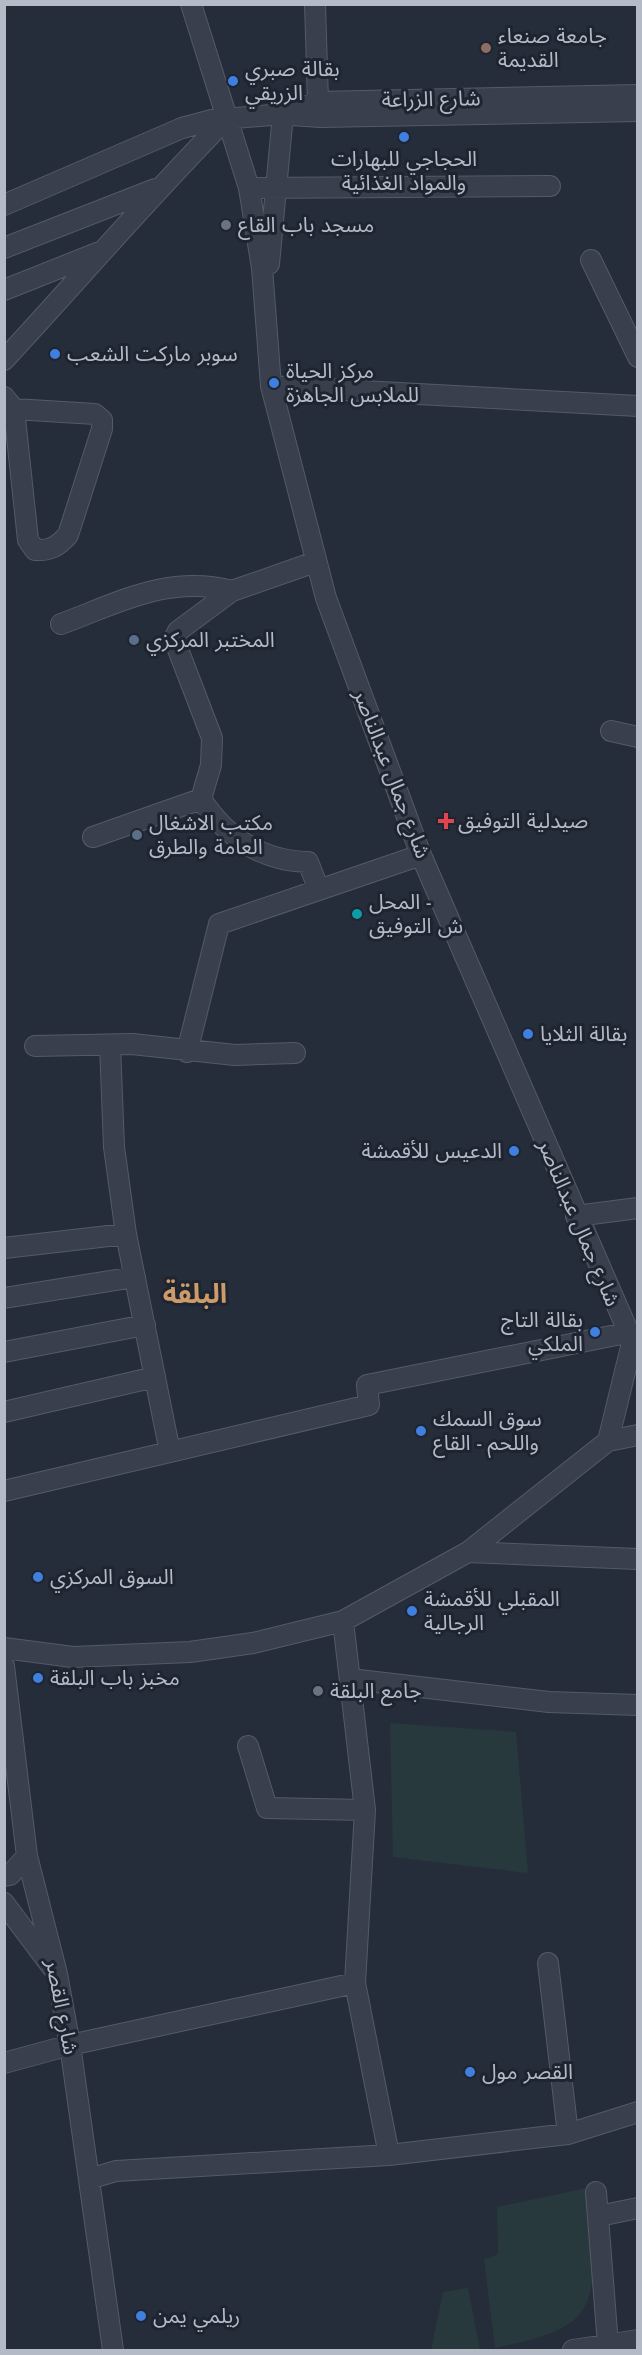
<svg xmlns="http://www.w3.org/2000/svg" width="642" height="2355" font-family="Jost,'Noto Sans Arabic',sans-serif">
	<rect width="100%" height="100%" fill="#252d3b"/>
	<!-- green -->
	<path fill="#27393c" d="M390,1723L516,1732L528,1873L393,1857Z
		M587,2188C590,2225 607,2299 570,2323C548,2338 520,2342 495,2348L484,2260L498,2254L497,2207Z
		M468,2288L480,2350H431L443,2292Z"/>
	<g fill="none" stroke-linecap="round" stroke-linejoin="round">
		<!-- minor casing -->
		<g stroke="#545b66" stroke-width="22">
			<path id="minor" d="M191,4L249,188L262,268L271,386L326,598L421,855L638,1354
				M315,4L318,102
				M292,115L320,117L638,111
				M249,188L550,186
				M4,205L182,128L212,120L283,114L318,102L638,95
				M4,248L155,189
				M591,260L638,357
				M269,264L283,114
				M4,290L102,251
				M4,360C79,279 150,196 227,118
				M271,386L638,406
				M4,397L14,409L28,540L35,550C51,551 58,546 68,535L102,429V420L95,414L14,409
				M315,562L232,591L178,631L174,639L212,738L211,765L201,799C226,837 262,861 308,862L319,890
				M61,624C118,603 169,574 232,591
				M611,731L638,737
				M93,837L201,799
				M110,1045L114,1147L126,1234L170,1452
				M35,1046L132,1044L235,1055L295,1053
				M187,1052L219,924L421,855
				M576,1216L638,1208
				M4,1248L126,1234
				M4,1298L135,1277
				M4,1352L145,1325
				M4,1412L155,1377
				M608,1441L632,1343
				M4,1491L369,1405L367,1385L626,1333
				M468,1552L638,1559
				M343,1621L365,1810L355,1983L389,2155
				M4,1648L73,1657L190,1652L253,1643L343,1621L468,1552L608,1441L638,1435
				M4,1666L27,1856L57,1974L70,2045L113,2350
				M350,1679L549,1702L638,1705
				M248,1746L267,1808L365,1810
				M4,1876L10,1875L27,1856
				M4,1903L52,1967
				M548,1963L568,2134
				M4,2063L70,2045L355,1983
				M89,2179L116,2171L389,2155L568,2134L638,2112
				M596,2192L608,2345
				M599,2216L638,2208
				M573,2350L638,2340"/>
		</g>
		<!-- minor -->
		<use href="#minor" stroke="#393f4c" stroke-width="20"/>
	</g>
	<!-- markers -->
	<circle fill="#8d6e63" stroke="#1e2530" stroke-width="2" cx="486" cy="48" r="6"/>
	<g fill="#3f7fe0" stroke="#1e2530" stroke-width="2">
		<circle cx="233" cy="81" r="6"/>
		<circle cx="404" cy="137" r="6"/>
		<circle cx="55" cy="354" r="6"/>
		<circle cx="274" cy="383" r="6"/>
		<circle cx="528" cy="1034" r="6"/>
		<circle cx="514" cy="1151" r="6"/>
		<circle cx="595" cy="1332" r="6"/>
		<circle cx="421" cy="1431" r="6"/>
		<circle cx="38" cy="1577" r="6"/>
		<circle cx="412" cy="1611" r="6"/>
		<circle cx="38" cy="1678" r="6"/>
		<circle cx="470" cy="2072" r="6"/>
		<circle cx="141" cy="2316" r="6"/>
	</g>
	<g fill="#6b7280" stroke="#1e2530" stroke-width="2">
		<circle cx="226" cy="225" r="6"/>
		<circle cx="318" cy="1691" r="6"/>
	</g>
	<g fill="#5c6f8a" stroke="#1e2530" stroke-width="2">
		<circle cx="134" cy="640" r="6"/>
		<circle cx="137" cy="835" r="6"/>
	</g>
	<path fill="#e0444e" stroke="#1e2530" stroke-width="2" d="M443 812h6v6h6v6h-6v6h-6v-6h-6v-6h6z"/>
	<circle fill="#0f9aa8" stroke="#1e2530" stroke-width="2" cx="357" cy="914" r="6"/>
	<g text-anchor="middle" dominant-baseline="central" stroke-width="6" stroke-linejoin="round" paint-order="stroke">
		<!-- poi labels -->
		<g font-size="21" fill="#b4bbc7" stroke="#1e2530" text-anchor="start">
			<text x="498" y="36">جامعة صنعاء<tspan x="498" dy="24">القديمة</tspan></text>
			<text x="245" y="69">بقالة صبري<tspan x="245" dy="24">الزريقي</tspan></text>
			<text x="404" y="159" text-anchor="middle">الحجاجي للبهارات<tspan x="404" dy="24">والمواد الغذائية</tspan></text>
			<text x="238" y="225">مسجد باب القاع</text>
			<text x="67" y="354">سوبر ماركت الشعب</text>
			<text x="286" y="371">مركز الحياة<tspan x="286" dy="24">للملابس الجاهزة</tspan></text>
			<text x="146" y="640">المختبر المركزي</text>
			<text x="458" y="821">صيدلية التوفيق</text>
			<text x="149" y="823">مكتب الاشغال<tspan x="149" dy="24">العامة والطرق</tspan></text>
			<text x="369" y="902">المحل -<tspan x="369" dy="24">ش التوفيق</tspan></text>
			<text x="540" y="1034">بقالة الثلايا</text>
			<text x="502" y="1151" text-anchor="end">الدعيس للأقمشة</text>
			<text x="583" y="1320" text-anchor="end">بقالة التاج<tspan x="583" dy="24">الملكي</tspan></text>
			<text x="433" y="1419">سوق السمك<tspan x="433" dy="24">واللحم - القاع</tspan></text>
			<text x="50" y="1577">السوق المركزي</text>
			<text x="424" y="1599">المقبلي للأقمشة<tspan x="424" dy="24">الرجالية</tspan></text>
			<text x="50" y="1678">مخبز باب البلقة</text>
			<text x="330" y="1691">جامع البلقة</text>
			<text x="482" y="2072">القصر مول</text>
			<text x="153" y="2316">ريلمي يمن</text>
		</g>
		<!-- street labels -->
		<g font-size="21" fill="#b4bbc7" stroke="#1e2530">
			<text transform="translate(431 99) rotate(-1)">شارع الزراعة</text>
			<text transform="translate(392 774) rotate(69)">شارع جمال عبدالناصر</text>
			<text transform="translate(579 1223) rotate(67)">شارع جمال عبدالناصر</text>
			<text transform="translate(62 2007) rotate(79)">شارع القصر</text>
		</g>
		<!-- district labels -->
		<g font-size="27" font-weight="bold" fill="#cd9a69" stroke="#1e2530">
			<text x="195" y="1293">البلقة</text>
		</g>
	</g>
	<!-- border -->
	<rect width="642" height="2355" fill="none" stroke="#b4bbc7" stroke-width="12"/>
</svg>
